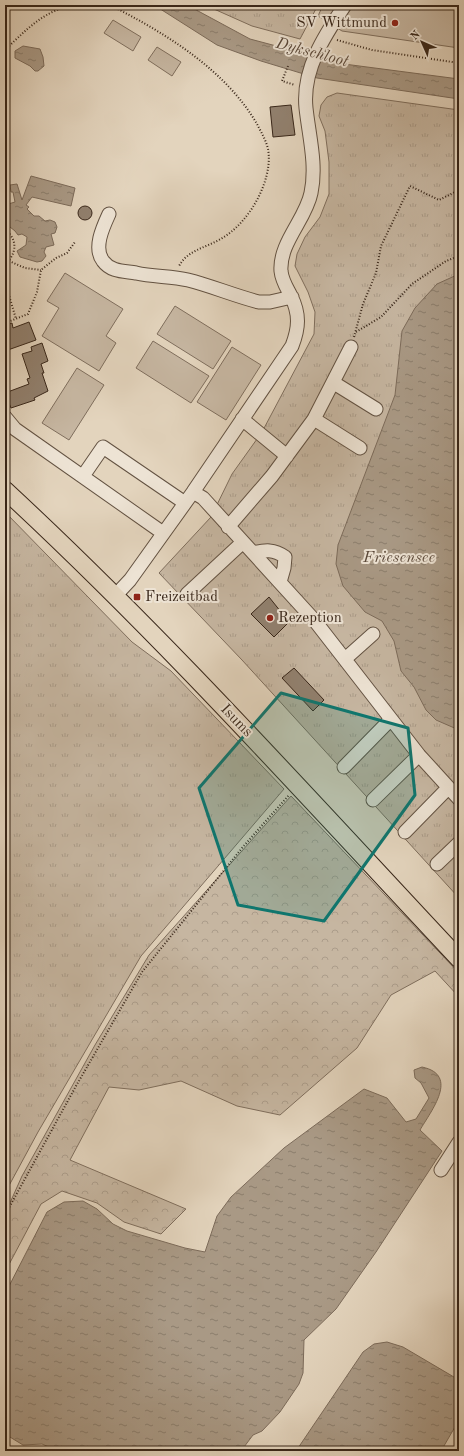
<svg xmlns="http://www.w3.org/2000/svg" width="464" height="1456" font-family="'Old Standard TT',serif">
	<defs>
		<pattern id="grass-tufts" width="24" height="20" patternUnits="userSpaceOnUse"><rect width="24" height="20" fill="#c6b6a1"/><path d="M3 7l-1-3M5 7V3M7 7l1-3M15 17l-1-3M17 17v-4M19 17l1-3" fill="none" stroke="#ab9c8a"/></pattern>
		<pattern id="forest-crowns" width="20" height="18" patternUnits="userSpaceOnUse"><rect width="20" height="18" fill="#c6b6a1"/><path d="M2 6a3 3 0 1 1 6 0M12 15a3 3 0 1 1 6 0" fill="none" stroke="#ab9c8a"/></pattern>
		<pattern id="water-ripples" width="26" height="14" patternUnits="userSpaceOnUse"><rect width="26" height="14" fill="#a99985"/><path d="M2 4q2-2 4 0t4 0M15 11q2-2 4 0t4 0" fill="none" stroke="#8b7d6c"/></pattern>
	</defs>
	<rect width="100%" height="100%" fill="#e3d4bd"/>
	<filter id="stains"><feTurbulence type="fractalNoise" baseFrequency=".005" numOctaves="4"/><feColorMatrix values="0 0 0 0 .2 0 0 0 0 .09 0 0 0 0 .02 0 0 0 .5 -.17"/></filter>
	<radialGradient id="worn" r=".72"><stop offset=".6" stop-color="#630" stop-opacity="0"/><stop offset="1" stop-color="#630" stop-opacity=".3"/></radialGradient>
	<!-- grass -->
	<path fill="url(#grass-tufts)" stroke="#7f6e5d" d="M205,5H318L300,39L252,26Z
		M337,93L459,110V898L242,660L159,573L211,517L232,474L262,432L314,334L315,312L308,292L295,266L297,254L305,237L320,217L329,194V162L325,131L319,116L321,105L327,97Z
		M5,512L132,642L171,671L284,789L141,956L38,1132L5,1193Z"/>
	<!-- forest -->
	<path fill="url(#forest-crowns)" stroke="#7f6e5d" d="M291,796L459,973V997L435,971L391,995L357,1048L280,1115L237,1106L181,1081L139,1090L109,1087L70,1160L186,1209L161,1234L124,1222L97,1203L62,1191L41,1204L5,1272V1214L22,1176L95,1045L149,955Z"/>
	<!-- pitch -->
	<path fill="#c6b6a1" stroke="#7f6e5d" d="M323,5H459V48L342,31L318,16Z
		M113,20L141,37L133,51L104,33Z
		M157,47L181,62L172,76L148,60Z
		M65,273L123,309L106,336L116,343L99,371L42,336L59,308L47,301Z
		M175,306L231,341L213,369L157,334Z
		M153,341L209,376L191,403L136,368Z
		M232,347L261,365L226,420L197,402Z
		M77,368L104,385L69,440L42,423Z"/>
	<!-- water -->
	<path fill="url(#water-ripples)" stroke="#7c6b5a" d="M154,5H187L250,39L344,64L459,79V99L317,78L261,61L217,45Z
		M23,46L40,49L43,57L44,66L38,71H35L30,66L15,58V51Z
		M31,176L75,188L71,206L32,197L26,205L29,207L27,209L34,216H39L45,221L50,220L55,222L57,227L55,233L51,234L54,245L46,247L44,252L46,256L42,261L37,262L20,257L17,251L26,245L27,237L22,234L18,235L15,231L5,223V205L15,202L13,192H11L10,185L17,184L22,200Z
		M459,274V730L436,720L426,710L414,687L401,671L394,641L382,621L365,612L343,586L336,564L338,545L395,395L402,331L415,308L437,284Z
		M422,1067C460,1075 431,1111 420,1130L442,1151L376,1252L336,1309L304,1340L303,1373L299,1384L280,1412L262,1431L253,1435L241,1451H58L42,1444L23,1445L5,1434V1294L47,1212L64,1202L83,1201L97,1209L113,1224L127,1231L185,1248L205,1252L217,1216L231,1197L284,1148L364,1089L387,1098L406,1122L416,1119L429,1098L421,1083L415,1078L414,1070Z
		M387,1342L403,1347L459,1380V1420L441,1451H296L363,1352L374,1344Z"/>
	<!-- building -->
	<path fill="#91806e" stroke="#382619" d="M291,105L295,135L273,137L270,107Z
		M78 213a7 7 0 1 1 14 0a7 7 0 1 1-14 0Z
		M29,322L36,340L5,351V325L12,323L13,328Z
		M42,343L48,361L41,364L44,373H42L48,391L34,398L35,400L11,408L5,393L29,384L27,379L30,378L22,354L32,351L31,347Z
		M269,597L289,622L274,637L251,614Z
		M294,668L324,700L313,711L282,678Z"/>
	<g fill="none" stroke-linecap="round" stroke-linejoin="round">
		<!-- minor casing -->
		<g stroke="#635242" stroke-width="15">
			<path id="minor" d="M109,214C103,227 93,248 103,261C111,272 124,271 136,273C153,277 171,276 188,280C212,286 235,296 259,302H270L292,297
				M334,383L376,409
				M5,417L15,429L163,533
				M242,419L287,456
				M314,419L360,448
				M83,476L103,447L185,503
				M193,492L203,498L315,621L419,755L459,799
				M228,527L272,476L314,419L351,347
				M253,553C265,550 274,549 285,557L284,568L280,582
				M187,594L243,542
				M115,596L130,580L193,492L292,346C299,328 300,314 291,296C287,288 282,281 281,271C279,243 306,219 311,193C317,165 309,136 306,108C302,69 325,35 345,5
				M345,659L373,634
				M344,767L391,719
				M373,800L419,755
				M405,832L448,788
				M437,864L459,843
				M441,1170L459,1142"/>
		</g>
		<!-- major casing -->
		<g stroke="#382619" stroke-width="19">
			<path id="major" d="M5,490C165,638 310,800 459,959"/>
		</g>
		<!-- path -->
		<path stroke="#382619" stroke-width="2" stroke-dasharray="1 2" stroke-linecap="butt" d="M110,5C165,33 225,69 257,124C261,132 266,140 268,149C272,170 261,197 248,214C240,225 230,234 219,240C204,248 187,251 179,266
			M337,40L372,50L459,63
			M5,50C22,34 44,10 69,7C84,6 99,8 113,7
			M288,66L282,81L295,85
			M5,230C18,239 17,254 5,264
			M9,261L25,268L41,270
			M5,282L16,319
			M5,323L28,314L37,292L41,270L56,258L67,253L75,242
			M356,332L381,317L412,284L446,261L459,256
			M354,337L363,304L376,273L381,246L410,186L439,200L459,190
			M5,1215L76,1086L142,972L242,848L289,795"/>
		<!-- minor -->
		<use href="#minor" stroke="#ede3d4" stroke-width="13"/>
		<!-- major -->
		<use href="#major" stroke="#e3d4bd" stroke-width="17"/>
	</g>
	<!-- marked area -->
	<path fill="#0f766e" fill-opacity="0.2" stroke="#0f766e" stroke-width="3" stroke-linejoin="round" d="M281,693L408,728L415,795L324,921L238,905L199,788Z"/>
	<!-- markers -->
	<g fill="#8f2418" stroke="#ede3d4" stroke-width="1.5">
		<circle cx="395" cy="23" r="4"/>
		<rect x="133" y="593" width="8" height="8" rx="2"/>
		<circle cx="270" cy="618" r="4"/>
	</g>
	<g text-anchor="middle" dominant-baseline="central" stroke-width="4" stroke-linejoin="round" paint-order="stroke">
		<!-- poi labels -->
		<g font-size="15" fill="#382619" stroke="#ede3d4" text-anchor="start">
			<text x="387" y="23" text-anchor="end">SV Wittmund</text>
			<text x="145" y="597">Freizeitbad</text>
			<text x="278" y="618">Rezeption</text>
		</g>
		<!-- street labels -->
		<g font-size="15" fill="#382619" stroke="#ede3d4">
			<text transform="translate(236 721) rotate(46)">Isums</text>
		</g>
		<!-- water labels -->
		<g font-size="16" font-style="italic" fill="#5a4839" stroke="#ede3d4">
			<text transform="translate(312 53) rotate(15)">Dykschloot</text>
			<text x="399" y="558">Friesensee</text>
		</g>
	</g>
	<!-- margin -->
	<rect width="464" height="1456" fill="none" stroke="#e3d4bd" stroke-width="20"/>
	<rect x="6" y="6" width="452" height="1444" fill="none" stroke="#382619" stroke-width="2"/>
	<rect x="10" y="10" width="444" height="1436" fill="none" stroke="#382619"/>
	<!-- north arrow -->
	<g transform="translate(422 42) rotate(315)" stroke="#ede3d4" stroke-width="3" paint-order="stroke">
	<path d="M0-3L7 15L0 10L-7 15Z" fill="#382619"/>
	<text y="-6" font-size="11" font-weight="bold" text-anchor="middle" fill="#382619">N</text>
	</g>
	<rect width="100%" height="100%" filter="url(#stains)"/>
	<rect width="100%" height="100%" fill="url(#worn)"/>
</svg>
